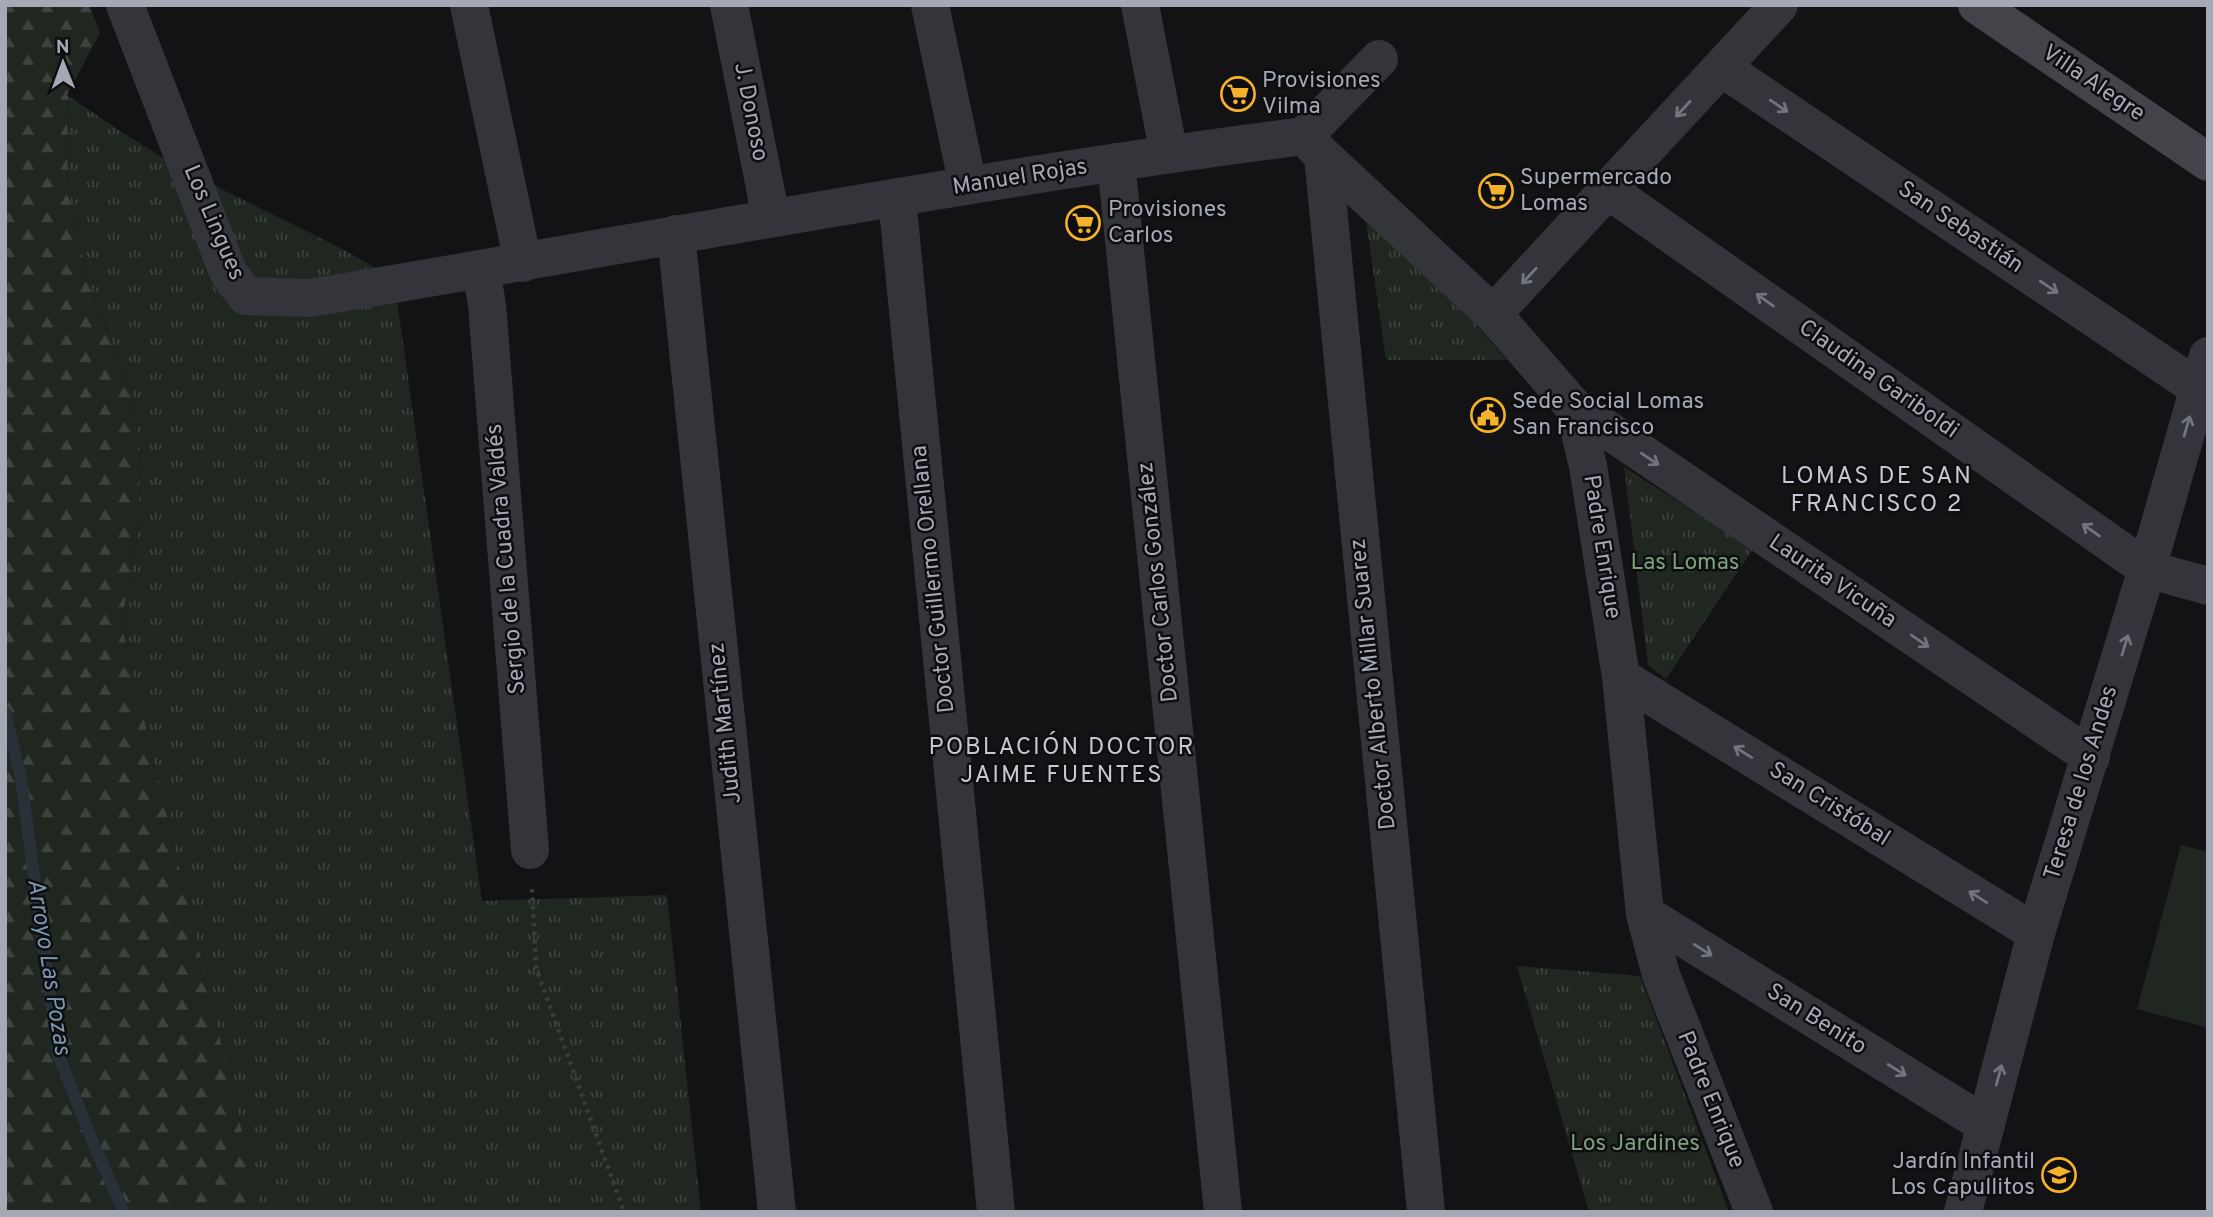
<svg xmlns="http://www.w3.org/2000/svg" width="2213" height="1217" font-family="Overpass,sans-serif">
	<defs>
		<pattern id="grass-tufts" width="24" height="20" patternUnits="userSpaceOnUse" patternTransform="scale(1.75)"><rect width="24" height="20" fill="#1f2720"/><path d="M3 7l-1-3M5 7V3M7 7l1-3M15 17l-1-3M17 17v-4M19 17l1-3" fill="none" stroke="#3d443e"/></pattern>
		<pattern id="forest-firs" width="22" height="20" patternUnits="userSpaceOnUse" patternTransform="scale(1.75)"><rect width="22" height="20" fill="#1f2720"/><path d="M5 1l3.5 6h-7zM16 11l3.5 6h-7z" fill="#3d443e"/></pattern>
	</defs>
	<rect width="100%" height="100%" fill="#131315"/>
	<!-- grass -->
	<path fill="url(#grass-tufts)" d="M67,95C107,122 147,150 189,172C257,209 329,238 394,279L482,901L667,895L701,1212H260L121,623L136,545L141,461L134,400L87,278L68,193Z
		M1380,217L1507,360H1386L1366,220Z
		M1624,467L1753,549L1666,679L1648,665Z
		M1517,966L1640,976L1729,1212H1589Z"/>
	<!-- forest -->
	<path fill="url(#forest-firs)" d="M5,5H89L100,33L67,95L68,193L87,278L134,400L141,461L136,545L121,623L261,1212H5Z"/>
	<!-- pitch -->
	<path fill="#1f2720" d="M2181,845L2208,852V1028L2137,1009Z"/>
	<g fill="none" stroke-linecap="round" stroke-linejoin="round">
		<!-- stream -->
		<path stroke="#293138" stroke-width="12" d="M5,712L21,779L58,1054L94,1145L124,1212"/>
		<!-- path -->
		<path stroke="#3a3c41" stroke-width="4.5" stroke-dasharray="3.5 5" stroke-linecap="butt" d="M532,889L536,968L624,1212"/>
		<!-- street -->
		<path stroke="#34353a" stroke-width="38" d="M125,5L228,272L246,296L310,298C641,243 971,179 1304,136L1323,156L1493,314L1574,407L1588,466L1621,677L1645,914L1661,975L1754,1212
			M469,5L523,263
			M729,5L771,218
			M930,5L968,186
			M1140,5L1169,154
			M1722,68L2198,388
			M1304,136L1379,59
			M1323,156L1426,1212
			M1116,162L1223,1212
			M1608,190L2147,569L2208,586
			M897,198L996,1212
			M676,234L777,1212
			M481,269L487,305L530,850
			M1493,314L1779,5
			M1574,407L2091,757
			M1621,677L2036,933
			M1645,914L1986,1125
			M1963,1212L2036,933L2147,569L2208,356"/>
		<!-- secondary -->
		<path stroke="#42444a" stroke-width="38" d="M1977,5L2208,162"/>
	</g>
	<!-- one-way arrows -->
	<defs><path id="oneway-shaft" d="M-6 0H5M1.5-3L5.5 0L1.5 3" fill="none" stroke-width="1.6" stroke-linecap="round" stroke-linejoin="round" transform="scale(1.75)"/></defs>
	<g stroke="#72757e">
		<use href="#oneway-shaft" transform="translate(1779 106) rotate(34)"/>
		<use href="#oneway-shaft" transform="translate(1683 109) rotate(133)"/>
		<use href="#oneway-shaft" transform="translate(1529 276) rotate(133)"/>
		<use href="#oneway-shaft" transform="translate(2049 287) rotate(34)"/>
		<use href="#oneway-shaft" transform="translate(1765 300) rotate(-145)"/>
		<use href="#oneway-shaft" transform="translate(2187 426) rotate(-74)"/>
		<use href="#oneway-shaft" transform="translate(1650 459) rotate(34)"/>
		<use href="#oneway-shaft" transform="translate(2091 530) rotate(-145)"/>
		<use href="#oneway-shaft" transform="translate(1920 641) rotate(34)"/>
		<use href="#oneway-shaft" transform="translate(2125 645) rotate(-73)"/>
		<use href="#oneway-shaft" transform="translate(1743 752) rotate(-148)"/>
		<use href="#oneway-shaft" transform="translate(1978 897) rotate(-148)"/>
		<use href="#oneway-shaft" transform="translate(1703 950) rotate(32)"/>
		<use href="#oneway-shaft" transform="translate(1897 1070) rotate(32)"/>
		<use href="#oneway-shaft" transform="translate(1999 1075) rotate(-75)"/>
	</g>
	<!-- icons -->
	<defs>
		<g id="supermarket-ring" transform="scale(1.75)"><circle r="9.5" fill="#0e0e10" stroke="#f4b22b" stroke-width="1.5"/><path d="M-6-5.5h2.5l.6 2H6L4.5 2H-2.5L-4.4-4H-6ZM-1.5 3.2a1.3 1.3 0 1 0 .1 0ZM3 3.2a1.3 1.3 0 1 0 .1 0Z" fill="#f4b22b"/></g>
		<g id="civic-ring" transform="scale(1.75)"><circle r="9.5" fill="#0e0e10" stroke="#f4b22b" stroke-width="1.5"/><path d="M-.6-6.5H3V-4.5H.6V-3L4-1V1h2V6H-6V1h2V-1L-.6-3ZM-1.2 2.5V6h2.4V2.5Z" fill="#f4b22b"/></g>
		<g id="school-ring" transform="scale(1.75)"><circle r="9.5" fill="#0e0e10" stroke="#f4b22b" stroke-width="1.5"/><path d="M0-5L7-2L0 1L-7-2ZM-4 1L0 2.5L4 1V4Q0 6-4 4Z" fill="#f4b22b"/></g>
	</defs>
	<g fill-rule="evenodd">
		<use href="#supermarket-ring" x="1238" y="94"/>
		<use href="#supermarket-ring" x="1496" y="191"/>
		<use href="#supermarket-ring" x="1083" y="223"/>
		<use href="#civic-ring" x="1488" y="415"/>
		<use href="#school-ring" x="2059" y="1175"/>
	</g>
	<g text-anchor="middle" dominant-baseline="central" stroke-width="5" stroke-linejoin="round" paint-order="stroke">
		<!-- poi labels -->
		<g font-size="23" fill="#a4a9b5" stroke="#0e0e10" text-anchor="start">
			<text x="1262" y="81">Provisiones<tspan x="1262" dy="26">Vilma</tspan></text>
			<text x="1520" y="178">Supermercado<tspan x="1520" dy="26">Lomas</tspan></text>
			<text x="1108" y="210">Provisiones<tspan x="1108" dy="26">Carlos</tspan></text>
			<text x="1512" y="402">Sede Social Lomas<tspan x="1512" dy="26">San Francisco</tspan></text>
			<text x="2035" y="1162" text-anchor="end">Jardín Infantil<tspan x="2035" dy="26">Los Capullitos</tspan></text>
		</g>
		<!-- street labels -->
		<g font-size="23" fill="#a4a9b5" stroke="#0e0e10">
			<text transform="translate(2093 84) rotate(34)">Villa Alegre</text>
			<text transform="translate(750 112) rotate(79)">J. Donoso</text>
			<text transform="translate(1020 178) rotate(-9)">Manuel Rojas</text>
			<text transform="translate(213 223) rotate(67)">Los Lingues</text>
			<text transform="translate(1960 228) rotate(34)">San Sebastián</text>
			<text transform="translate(1878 380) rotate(35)">Claudina Gariboldi</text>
			<text transform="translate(1601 547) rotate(81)">Padre Enrique</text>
			<text transform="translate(507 559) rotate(-95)">Sergio de la Cuadra Valdés</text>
			<text transform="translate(934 579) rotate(-96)">Doctor Guillermo Orellana</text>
			<text transform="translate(1159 582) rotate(-96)">Doctor Carlos González</text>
			<text transform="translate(1832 582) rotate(34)">Laurita Vicuña</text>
			<text transform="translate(1374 684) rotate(-96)">Doctor Alberto Millar Suarez</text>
			<text transform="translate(726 723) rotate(-96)">Judith Martínez</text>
			<text transform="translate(2082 783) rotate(-73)">Teresa de los Andes</text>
			<text transform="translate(1829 805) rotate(32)">San Cristóbal</text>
			<text transform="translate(1816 1020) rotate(32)">San Benito</text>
			<text transform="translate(1710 1100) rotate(68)">Padre Enrique</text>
		</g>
		<!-- park labels -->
		<g font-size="23" fill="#7ba17d" stroke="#0e0e10">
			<text x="1685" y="563">Las Lomas</text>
			<text x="1635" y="1144">Los Jardines</text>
		</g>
		<!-- neighbourhood labels -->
		<g font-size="24" letter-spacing="2" fill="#c5c8d1" stroke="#0e0e10">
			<text x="1877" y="477">LOMAS DE SAN<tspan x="1877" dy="28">FRANCISCO 2</tspan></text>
			<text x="1062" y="748">POBLACIÓN DOCTOR<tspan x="1062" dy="28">JAIME FUENTES</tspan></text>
		</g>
		<!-- water labels -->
		<g font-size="24" font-style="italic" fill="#7a97b1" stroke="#0e0e10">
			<text transform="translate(48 967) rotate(81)">Arroyo Las Pozas</text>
		</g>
	</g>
	<!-- border -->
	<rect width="2213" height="1217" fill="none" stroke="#a4a9b5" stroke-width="14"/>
	<!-- north arrow -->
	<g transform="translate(63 63) rotate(359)" stroke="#0e0e10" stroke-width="5" paint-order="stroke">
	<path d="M0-5L12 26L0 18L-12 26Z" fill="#a4a9b5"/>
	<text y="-10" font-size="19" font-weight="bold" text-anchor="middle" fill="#a4a9b5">N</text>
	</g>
</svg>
